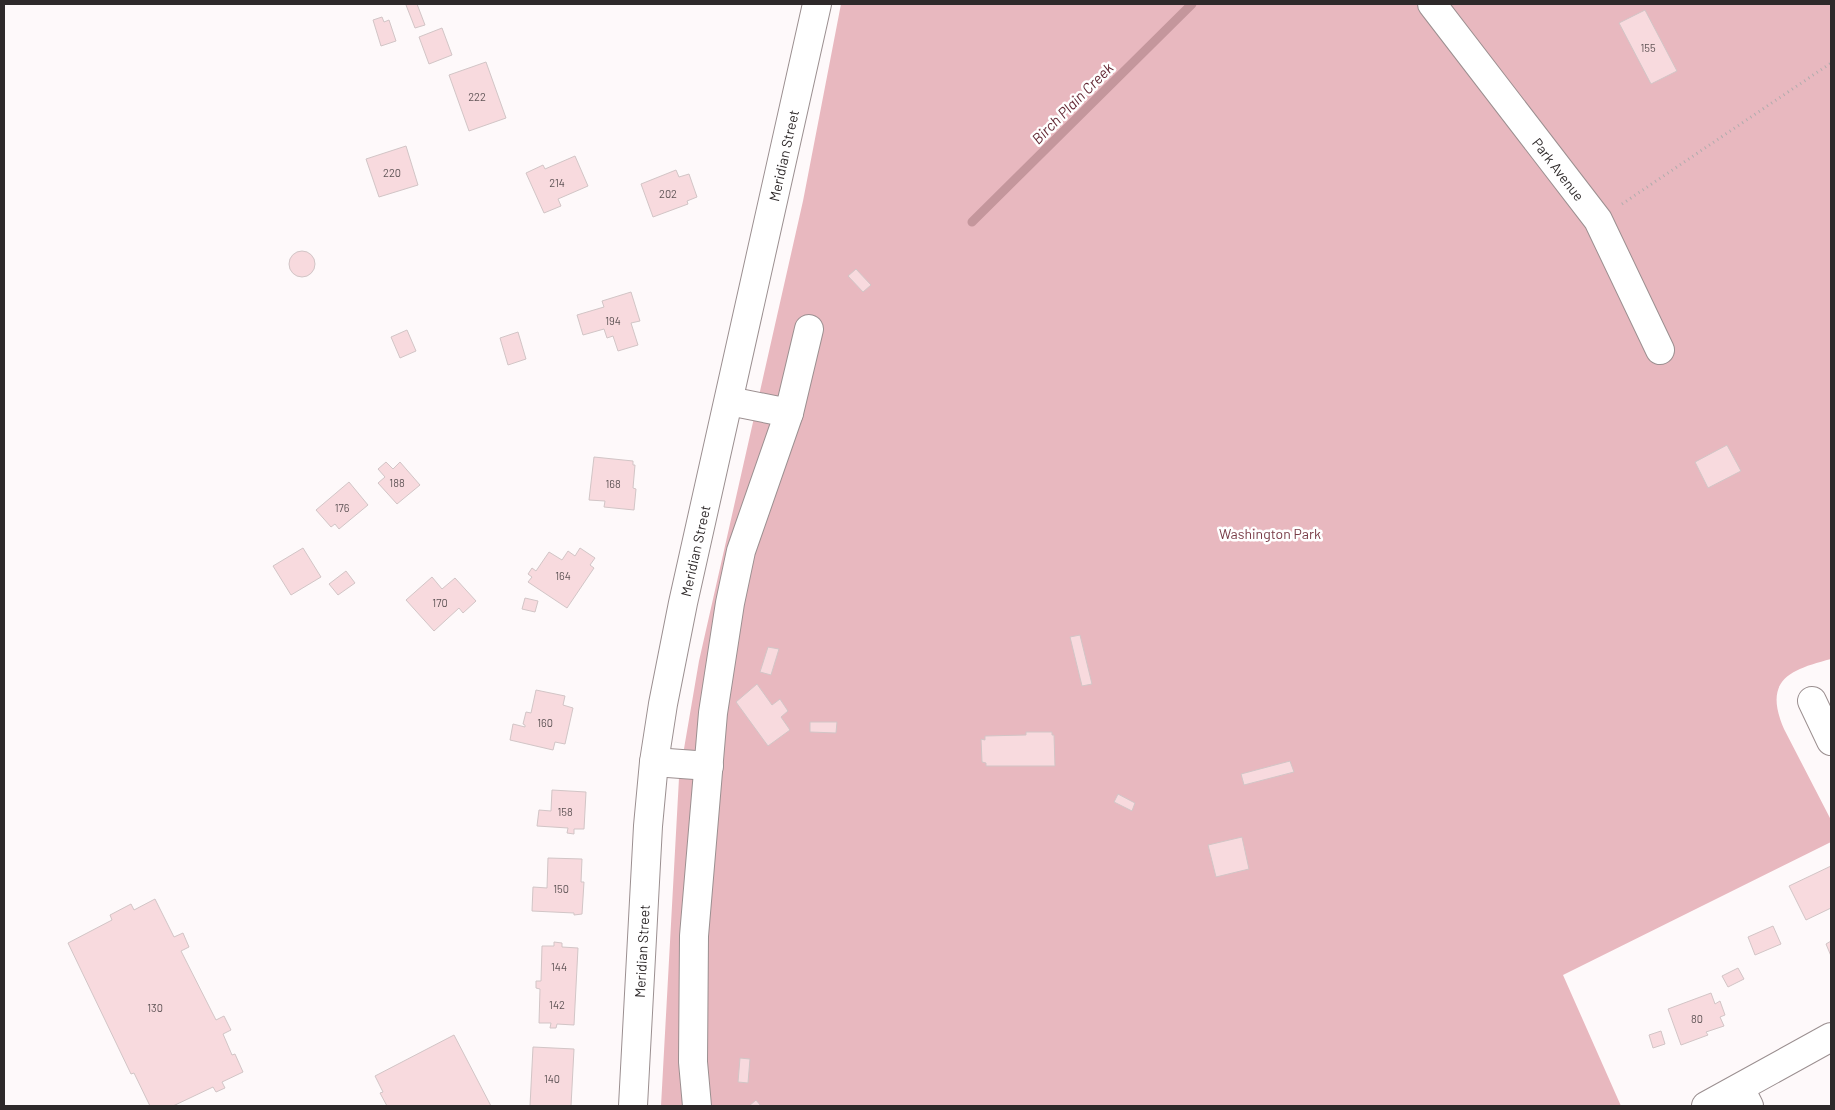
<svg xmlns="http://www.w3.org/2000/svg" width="1835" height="1110" font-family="Barlow,sans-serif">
	<rect width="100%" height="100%" fill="#fef9fa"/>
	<!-- green -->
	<path fill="#e8b8bf" d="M841,4H1831V659C1789,670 1763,680 1784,729L1831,820V842L1563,975L1621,1106H661L679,778L699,661L803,201Z"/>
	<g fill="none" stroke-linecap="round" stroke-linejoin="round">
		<!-- stream -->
		<path stroke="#c4969c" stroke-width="9" d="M972,222L1192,4"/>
	</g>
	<!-- building -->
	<path fill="#f8dade" stroke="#d2c5c6" d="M409,4H417L425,25L415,28L406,5Z
		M1645,10L1677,71L1651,84L1619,23Z
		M382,17L384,22L389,20L396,41L381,46L373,20Z
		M442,28L452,55L429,64L419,37Z
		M486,62L506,118L469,131L449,75Z
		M406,146L418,185L379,197L366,159Z
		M575,156L588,186L558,199L561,206L544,213L526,173L543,165L545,169Z
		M676,170L679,177L689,174L697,197L687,201L688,204L653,217L641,184Z
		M289 264a13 13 0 1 1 26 0a13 13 0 1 1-26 0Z
		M856,269L871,285L863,292L848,276Z
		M631,292L640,321L631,323L638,345L618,351L613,336L607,338L604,329L583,335L577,315L604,307L602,301Z
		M407,330L416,351L400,358L391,337Z
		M518,332L526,359L508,365L500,338Z
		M1727,445L1741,471L1708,488L1695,462Z
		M594,457L633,461V465H635L633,488L636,489L634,510L604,507L605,501L589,500Z
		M386,462L393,469L400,462L420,485L397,504L378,483L385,477L378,469Z
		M349,482L368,505L339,529L335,524L331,527L316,510Z
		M303,548L321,577L291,595L273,566Z
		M580,548L595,558L590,565L594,568L567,608L528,582L532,577L528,574L532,568L536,571L549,552L562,560L568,551L575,556Z
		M346,571L355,583L338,595L329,584Z
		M432,577L442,589L455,578L476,601L463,613L459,608L434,631L406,600Z
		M525,598L538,601L535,612L522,609Z
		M1080,635L1092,684L1082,686L1070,637Z
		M768,647L779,649L771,675L760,672Z
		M757,684L772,705L780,699L788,711L781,717L790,730L768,746L736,702Z
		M536,690L565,696L563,705L573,708L565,744L555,742L553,750L510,740L513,724L525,727V725L523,724L526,712L531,713Z
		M810,722H837L836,733L810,732Z
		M1026,732H1052V735H1054L1055,766H986V763L982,762L981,739L985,740V736L1026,735Z
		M1290,761L1294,772L1244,785L1241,774Z
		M552,790L586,792L584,829H574V834L567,833L568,828L537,826L539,810L551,811Z
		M1118,794L1135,803L1132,811L1114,802Z
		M1242,837L1249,869L1216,877L1208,845Z
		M548,858L582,859L581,882H584L582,914L574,915V913L532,911L533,887L547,888Z
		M1831,866V908L1806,920L1789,886Z
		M155,899L174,937L183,933L189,947L181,951L216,1020L224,1016L231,1030L223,1034L232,1055L235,1054L243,1072L222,1082L225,1088L216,1092L213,1087L173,1106H150L134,1073L131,1074L68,943L112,920L110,915L131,904L134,910Z
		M1773,926L1781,944L1755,955L1748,937Z
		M1831,941V956L1826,944Z
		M554,942L562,943V947L578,948L574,1025L557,1024L556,1028H550L551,1023H539L540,989L536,988V981H541L542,946H554Z
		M1738,968L1744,979L1728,987L1722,976Z
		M1711,993L1715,1004L1720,1001L1725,1015L1720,1017L1724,1026L1706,1032L1708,1035L1681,1045L1668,1009Z
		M1661,1031L1665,1044L1653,1048L1649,1035Z
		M454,1035L491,1106H387L380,1093L383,1092L375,1076Z
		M533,1047L574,1049L571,1106H530Z
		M740,1058L750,1059L748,1083L738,1082Z
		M756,1100L761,1106H749Z"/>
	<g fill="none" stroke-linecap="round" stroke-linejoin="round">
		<!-- minor casing -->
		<g stroke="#9b8f90" stroke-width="30">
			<g id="minor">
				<path id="s1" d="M1432,4L1598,220L1660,350"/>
				<path d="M729,401L789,413L809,329"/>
				<path d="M1812,701L1831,741"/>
				<path d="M654,762L709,766"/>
				<path d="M1740,1088L1749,1106"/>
				<path id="s2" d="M633,1106L648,826L654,762L663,704L683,603L817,4"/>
				<path d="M697,1106L693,1062L694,936L713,713L730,603L741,551L789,413"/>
			</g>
		</g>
		<!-- major casing -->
		<g stroke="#9b8f90" stroke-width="30">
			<path id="major" d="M1706,1106L1831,1037"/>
		</g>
		<!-- path -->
		<path stroke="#b1acad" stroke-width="3" stroke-dasharray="1 4" stroke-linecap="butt" d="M1622,204L1831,63"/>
		<!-- minor -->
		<use href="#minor" stroke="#fff" stroke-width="28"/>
		<!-- major -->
		<use href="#major" stroke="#fff" stroke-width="28"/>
	</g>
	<g text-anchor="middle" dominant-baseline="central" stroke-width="5" stroke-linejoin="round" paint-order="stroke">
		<!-- number labels -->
		<g font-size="11" fill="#605557">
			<text x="1648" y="47">155</text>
			<text x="477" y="96">222</text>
			<text x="392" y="172">220</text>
			<text x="557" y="182">214</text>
			<text x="668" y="193">202</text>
			<text x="613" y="320">194</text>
			<text x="397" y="482">188</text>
			<text x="613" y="483">168</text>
			<text x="342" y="507">176</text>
			<text x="563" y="575">164</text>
			<text x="440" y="602">170</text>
			<text x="545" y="722">160</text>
			<text x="565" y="811">158</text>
			<text x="561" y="888">150</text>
			<text x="559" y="966">144</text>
			<text x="557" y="1004">142</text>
			<text x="155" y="1007">130</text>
			<text x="1697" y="1018">80</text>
			<text x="552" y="1078">140</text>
		</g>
		<!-- street labels -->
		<g font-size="14" fill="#2e292a" stroke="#fff">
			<text stroke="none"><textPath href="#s2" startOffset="965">Meridian Street</textPath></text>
			<text stroke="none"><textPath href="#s1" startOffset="208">Park Avenue</textPath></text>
			<text stroke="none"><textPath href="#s2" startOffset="560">Meridian Street</textPath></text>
			<text stroke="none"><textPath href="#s2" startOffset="155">Meridian Street</textPath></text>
		</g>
		<!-- park labels -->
		<g font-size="14" fill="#793c47" stroke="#fff">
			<text x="1270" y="533">Washington Park</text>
		</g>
		<!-- water labels -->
		<g font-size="15" font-style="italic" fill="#632834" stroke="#fff">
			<text transform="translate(1072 103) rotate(-45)">Birch Plain Creek</text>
		</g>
	</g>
	<!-- border -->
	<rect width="1835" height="1110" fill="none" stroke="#2e292a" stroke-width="10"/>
</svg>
